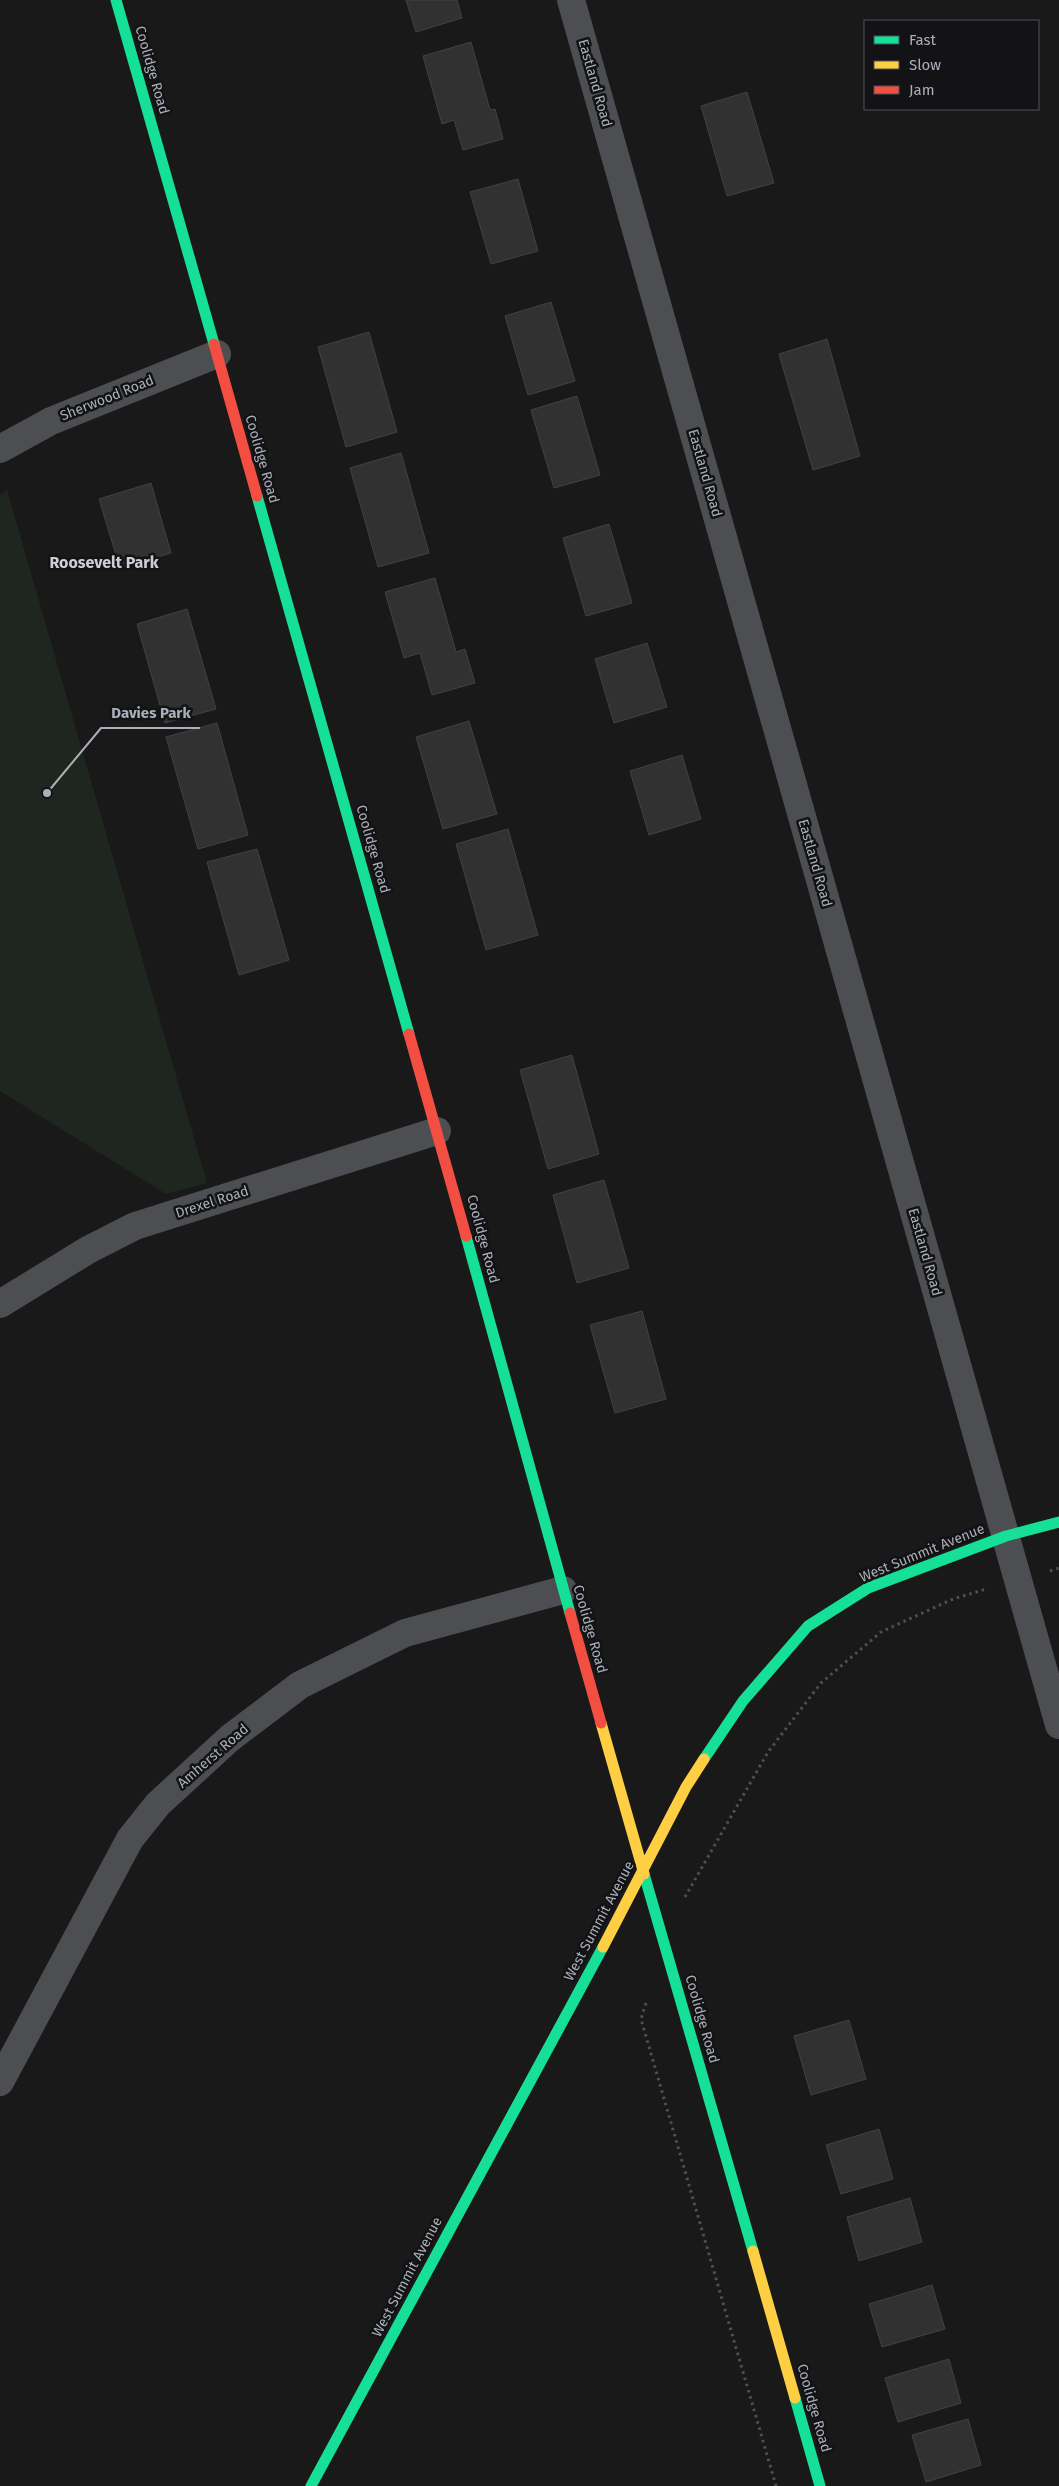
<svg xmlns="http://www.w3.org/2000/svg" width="1059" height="2486" font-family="'Fira Sans',sans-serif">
	<rect width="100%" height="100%" fill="#191919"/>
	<!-- green -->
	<path fill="#1f2620" d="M7,490L207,1183L166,1194L0,1091V495Z"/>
	<!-- building -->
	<path fill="#313131" stroke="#414245" d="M406,0H457L462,18L416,32Z
		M471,42L490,110L495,109L503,139L463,150L454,120L442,124L423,56Z
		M747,92L774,183L727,196L701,106Z
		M518,179L538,251L491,264L470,192Z
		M551,302L575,381L528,395L505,316Z
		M369,332L397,432L346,447L318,347Z
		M827,339L860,456L813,470L779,354Z
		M577,396L600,475L554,488L531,410Z
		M401,453L429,553L378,567L350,468Z
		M151,483L171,553L120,568L99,499Z
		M609,524L632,603L586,616L563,538Z
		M435,578L456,652L465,649L475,683L432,695L420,653L404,658L385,592Z
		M187,609L216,709L165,723L137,624Z
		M647,643L667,707L614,723L595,659Z
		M469,721L497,814L443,829L416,737Z
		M217,723L248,835L198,849L166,737Z
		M682,755L701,819L649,835L630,771Z
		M508,829L538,935L486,950L456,844Z
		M257,849L289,960L239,975L207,862Z
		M572,1055L599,1154L548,1169L520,1070Z
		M604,1180L629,1268L577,1283L553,1195Z
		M642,1311L666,1399L615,1413L590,1325Z
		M849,2020L866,2079L811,2095L794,2036Z
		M879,2129L893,2179L841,2194L826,2145Z
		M910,2198L922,2242L859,2261L847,2217Z
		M932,2285L945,2329L882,2347L869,2304Z
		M949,2359L961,2403L898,2422L885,2378Z
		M968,2419L981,2465L926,2482L912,2435Z"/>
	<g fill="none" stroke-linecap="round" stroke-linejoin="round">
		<!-- path -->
		<path stroke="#4f5054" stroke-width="3" stroke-dasharray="2.5 4" stroke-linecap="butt" d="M1050,1571L1059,1568
			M685,1897L768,1752L821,1683L881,1632L953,1599L986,1589
			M646,2003L641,2019L776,2486"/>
		<!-- street -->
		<path stroke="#4d4e52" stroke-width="28" d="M571,0L1059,1725
			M0,449L51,421L217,354
			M0,1304L88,1250L135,1226L437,1131
			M0,2082L130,1839L158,1804L230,1738L300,1685L405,1633L563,1590"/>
		<!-- fast -->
		<path stroke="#16e098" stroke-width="11" d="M116,0L214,344
			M257,496L409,1034
			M466,1236L570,1613
			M704,1759L743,1701L808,1626L868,1588L1006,1536L1059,1522
			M644,1874L753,2251
			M795,2398L820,2486
			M311,2486L603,1947"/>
		<!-- slow -->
		<path stroke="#ffcf43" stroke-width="11" d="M601,1723L644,1874
			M603,1947L686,1787L704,1759
			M753,2251L795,2398"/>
		<!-- jam -->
		<path stroke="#f24e42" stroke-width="11" d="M214,344L257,496
			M409,1034L466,1236
			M570,1613L601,1723"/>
	</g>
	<g text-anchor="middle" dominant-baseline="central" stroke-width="5" stroke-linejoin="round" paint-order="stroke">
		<!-- street labels -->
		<g font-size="14" fill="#aab0ba" stroke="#131315">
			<text transform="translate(152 70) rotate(74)">Coolidge Road</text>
			<text transform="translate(595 83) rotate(74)">Eastland Road</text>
			<text transform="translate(107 398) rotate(-22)">Sherwood Road</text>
			<text transform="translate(262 459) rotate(74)">Coolidge Road</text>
			<text transform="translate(705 473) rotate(74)">Eastland Road</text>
			<text transform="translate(373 849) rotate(74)">Coolidge Road</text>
			<text transform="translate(815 863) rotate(74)">Eastland Road</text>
			<text transform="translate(212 1202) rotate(-18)">Drexel Road</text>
			<text transform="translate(483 1239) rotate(75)">Coolidge Road</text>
			<text transform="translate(925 1252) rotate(74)">Eastland Road</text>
			<text transform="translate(922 1553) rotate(-22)">West Summit Avenue</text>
			<text transform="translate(590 1629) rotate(74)">Coolidge Road</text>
			<text transform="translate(213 1756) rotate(-41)">Amherst Road</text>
			<text transform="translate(599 1921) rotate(-62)">West Summit Avenue</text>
			<text transform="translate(702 2019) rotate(74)">Coolidge Road</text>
			<text transform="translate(407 2277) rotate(-62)">West Summit Avenue</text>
			<text transform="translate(814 2408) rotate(74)">Coolidge Road</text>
		</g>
		<!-- quarter labels -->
		<g font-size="16" font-weight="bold" fill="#cbced6" stroke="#131315">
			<text x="104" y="562">Roosevelt Park</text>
		</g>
	</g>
	<!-- callouts -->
	<path fill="none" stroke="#aab0ba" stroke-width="2" d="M47 793L101 728H200"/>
	<circle fill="#aab0ba" stroke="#131315" stroke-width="2" cx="47" cy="793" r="5"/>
	<g font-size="15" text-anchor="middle" font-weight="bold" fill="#aab0ba" stroke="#131315" stroke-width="5" stroke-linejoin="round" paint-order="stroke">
		<text x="151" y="718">Davies Park</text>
	</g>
	<!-- legend -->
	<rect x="864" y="20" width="175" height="90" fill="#131315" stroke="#4f5257"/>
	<rect x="874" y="36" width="25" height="8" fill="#16e098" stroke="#4f5257"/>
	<text x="909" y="45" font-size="15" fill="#aab0ba">Fast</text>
	<rect x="874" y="61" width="25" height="8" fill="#ffcf43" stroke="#4f5257"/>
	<text x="909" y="70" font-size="15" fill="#aab0ba">Slow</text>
	<rect x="874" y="86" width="25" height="8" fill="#f24e42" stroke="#4f5257"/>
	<text x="909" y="95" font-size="15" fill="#aab0ba">Jam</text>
</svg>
